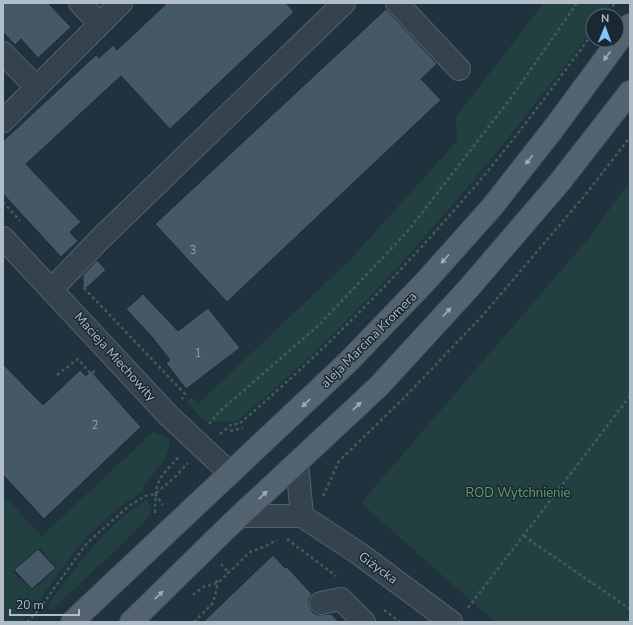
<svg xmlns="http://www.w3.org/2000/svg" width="633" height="625" font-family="'Nunito Sans',sans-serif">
	<rect width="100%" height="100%" fill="#21323f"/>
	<!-- green -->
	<path fill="#234040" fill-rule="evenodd" d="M544,3H611L602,16H593V29C486,169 375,307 238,420L231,422H206L187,402L192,397L198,404L352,258L457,141L456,117Z
		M630,181V622H495L361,503L589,238Z
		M153,432L169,439C173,455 152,474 143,486V491C120,505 97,525 79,546C58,571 43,599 21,622H3V495L42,536ZM40,548L57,568L33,590L12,572Z
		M146,500L151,508V514L126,540L52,610L48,606C76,566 104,527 146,500Z"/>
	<!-- building -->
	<path fill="#455866" stroke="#1c2a36" d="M3,3H48L71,27L38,58L21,39L15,45L3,32Z
		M167,3H286L294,12L170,129L121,76L26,164L81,222L70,232L78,241L61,257L3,194V141L96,55L99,58L113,45L117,50Z
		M386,9L437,64L421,79L441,100L227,302L155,224Z
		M97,260L106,270L83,291V275Z
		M143,294L178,331L208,308L240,348L186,389L166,363L170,360L152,337L126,309Z
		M3,364L43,405L80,370L86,376L91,371L141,427L44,519L3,475Z
		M38,549L56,568L32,589L14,570Z
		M273,555L285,568L287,567L312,594L309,599V605L312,612L317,615L331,614L339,622H203Z"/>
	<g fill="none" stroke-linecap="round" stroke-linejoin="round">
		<!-- minor casing -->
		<g stroke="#53616d" stroke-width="24">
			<path id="minor" d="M80,3L100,24
				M397,3L459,69
				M3,53L36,87
				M3,121L121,3
				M3,238L169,416L230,473
				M52,289L100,239L344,3
				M297,463L302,516
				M240,516H302L361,555L451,622
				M321,603L341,599L364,622"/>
		</g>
		<!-- major casing -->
		<g stroke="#414f5b" stroke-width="24">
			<path id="major" d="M72,622L348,362L425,282L492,207L554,128L630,25
				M131,622L230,525L379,386L468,289L559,183L630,92"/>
		</g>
		<!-- path -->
		<path stroke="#415c5c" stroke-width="2.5" stroke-dasharray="3 3" stroke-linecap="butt" d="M605,16L615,3
			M3,202L20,221
			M84,288L185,394L182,399
			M57,375L78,359L91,374L96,370
			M209,424L219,412L319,325L407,232L511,98L577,3
			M230,431L243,428
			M220,434L232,424H239C320,355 394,280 463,200C510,147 551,89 593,33
			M155,494L163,505
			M323,496L339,461L405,397L483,315L586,194L630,137
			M155,513C155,481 157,480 179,457
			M524,536L630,609
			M287,539L336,576
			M221,564L229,573
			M193,595L203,587L218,583L250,552L264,547L277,540
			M468,608L630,396
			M384,610L400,622
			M27,622L37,612L87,543L129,506L145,496L155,494L174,478L188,463
			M194,622L213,603L218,583L215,580"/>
		<!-- minor -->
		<use href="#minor" stroke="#35434f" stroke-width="22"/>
		<!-- major -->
		<use href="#major" stroke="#53636f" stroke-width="22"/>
	</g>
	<!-- one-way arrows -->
	<defs><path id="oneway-solid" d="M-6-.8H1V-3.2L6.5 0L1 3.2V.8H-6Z"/></defs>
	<g fill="#9eacb8">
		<use href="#oneway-solid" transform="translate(607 56) rotate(127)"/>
		<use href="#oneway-solid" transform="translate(529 160) rotate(128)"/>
		<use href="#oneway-solid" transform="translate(445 259) rotate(132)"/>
		<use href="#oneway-solid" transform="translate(447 312) rotate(-47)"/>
		<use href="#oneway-solid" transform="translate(306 403) rotate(136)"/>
		<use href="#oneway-solid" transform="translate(357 406) rotate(-44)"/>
		<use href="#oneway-solid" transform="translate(263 495) rotate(-43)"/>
		<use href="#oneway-solid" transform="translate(159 595) rotate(-44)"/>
	</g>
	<g text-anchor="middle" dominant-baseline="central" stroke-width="3" stroke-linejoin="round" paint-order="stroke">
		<!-- number labels -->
		<g font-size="11" fill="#96a4b1">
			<text x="193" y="250">3</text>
			<text x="198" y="353">1</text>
			<text x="95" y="425">2</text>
		</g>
		<!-- street labels -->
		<g font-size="13" fill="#b1beca" stroke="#1a2834">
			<text transform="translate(369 340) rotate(-45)">aleja Marcina Kromera</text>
			<text transform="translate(115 357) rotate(48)">Macieja Miechowity</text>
			<text transform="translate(378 568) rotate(36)">Giżycka</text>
		</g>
		<!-- park labels -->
		<g font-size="13" fill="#669e6b" stroke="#1a2834">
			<text x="518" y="493">ROD Wytchnienie</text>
		</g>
	</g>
	<!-- border -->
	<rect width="633" height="625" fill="none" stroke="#b1beca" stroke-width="8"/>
	<!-- north arrow -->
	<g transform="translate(605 28) rotate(1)"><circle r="19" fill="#1a2834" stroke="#566470"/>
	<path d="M0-3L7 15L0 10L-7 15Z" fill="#81c3ff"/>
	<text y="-6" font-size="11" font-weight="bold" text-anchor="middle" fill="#b1beca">N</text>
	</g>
	<!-- scale -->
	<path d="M10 609v6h69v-6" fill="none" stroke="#b1beca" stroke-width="2"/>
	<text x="16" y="609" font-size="12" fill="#b1beca" stroke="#1a2834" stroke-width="3" paint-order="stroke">20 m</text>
</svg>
